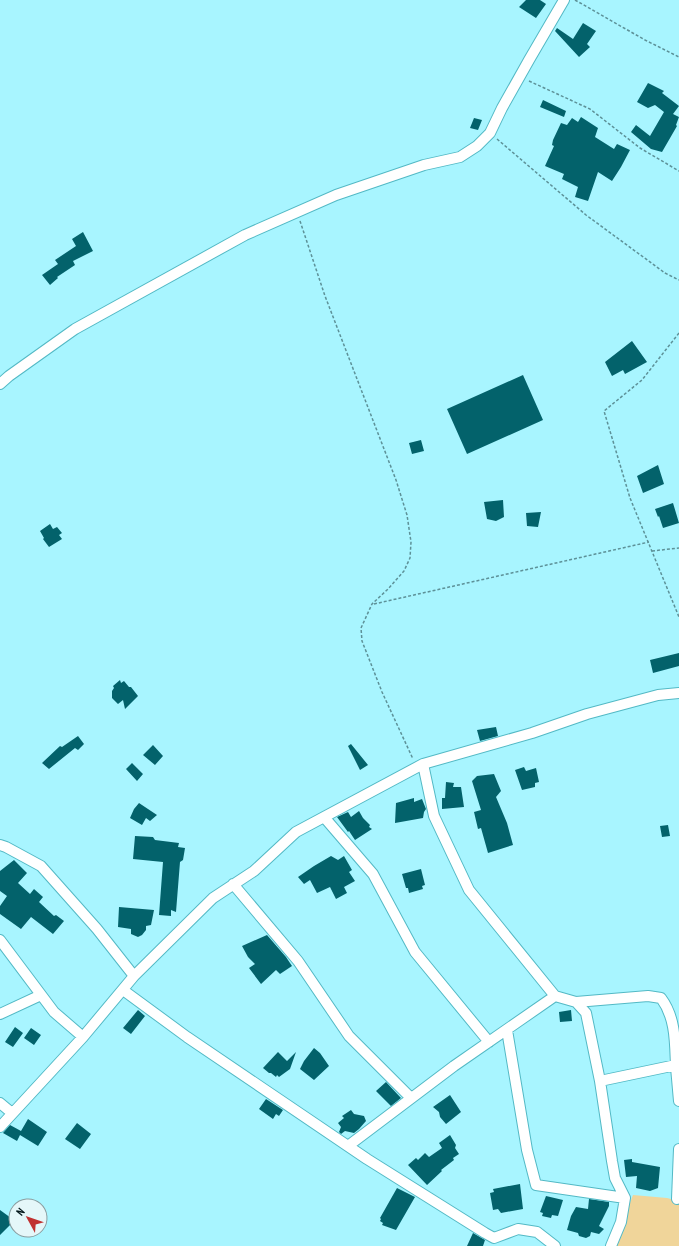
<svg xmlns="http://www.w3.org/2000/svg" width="679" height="1246" font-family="'PT Sans Narrow',sans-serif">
<rect width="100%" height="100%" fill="#a8f5ff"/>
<!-- green -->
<path fill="#f0d59a" d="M633,1195L667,1198L679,1201V1246H613Z"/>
<!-- building -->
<path fill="#03626b" d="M526,0H540L546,4L536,18L519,7Z
M583,23L596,31L587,44L590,47L579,57L555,31L557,28L573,39Z
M648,83L664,91L662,93L679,106L673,114L679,117L676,125L677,126L662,152L651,149L631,132L636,125L650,136L664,112L655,105L648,108L637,102Z
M543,100L566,111L564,117L540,107Z
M581,117L598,128L595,137L614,149L617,144L630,150L621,167L612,181L598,172L588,201L575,197L578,187L562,179L564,174L545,166L554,146L552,145L553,140L561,123L567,125L572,118L578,122Z
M474,118L482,120L478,130L470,128Z
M83,232L93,251L73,261L75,265L57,277L58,278L50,285L42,275L58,264L55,260L76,246L72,239Z
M632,341L647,362L625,374L623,370L612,376L605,362Z
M523,375L543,420L467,454L447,409Z
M421,440L424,451L412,454L409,443Z
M658,465L664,484L643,493L637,476Z
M503,500L504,517L496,521L487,519L484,502Z
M673,503L679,523L663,528L659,516L658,517L655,509Z
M541,512L538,527L527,526L526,513Z
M50,524L53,529L57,527L62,533L59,535L62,539L49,547L43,539L44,538L40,531Z
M679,653V666L653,673L650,660Z
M120,680L121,683L124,681L129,687H131L138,696L125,709L123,700L118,704L112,698V691L114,688L113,686Z
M496,727L498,736L480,741L477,730Z
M78,736L84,744L78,750L75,748L49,769L42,763L60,746L62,747Z
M351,744L368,765L360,770L348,746Z
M153,745L163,756L155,765L143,755Z
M132,763L143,774L137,781L126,769Z
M524,767L526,771L536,768L539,782L535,783V787L522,790L515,770Z
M494,774L501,791L496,797L507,823L513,845L488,853L481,828L478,829L474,812L481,810L472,781L477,776Z
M446,782L454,783L453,787H461L464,807L442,809V798H445Z
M414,798V802L422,799L426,809L424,812L423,818L395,823L396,803Z
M139,803L157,815L150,821L146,818L142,825L130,818L134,809Z
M359,811L363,818L370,825L369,827L372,829L355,840L349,831L348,832L337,817L348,812L351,817Z
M668,825L670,836L662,837L660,826Z
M135,836L153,837L155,840L179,843L178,847L185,848L183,860L180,862L176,912L171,910V916L159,915L163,862L133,859Z
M331,856L338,860L344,856L352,870L349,872L355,881L344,887L347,893L336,899L330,887L317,893L310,880L304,884L298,877L314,866Z
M14,860L27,873L18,883L30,894L34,889L43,897L39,902L54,916L56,915L64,921L53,934L31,917L21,929L0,914V906L7,896L0,891V871Z
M421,869L425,885L422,886L423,889L409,893L408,888H406L402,874Z
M119,907L154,910L151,925L146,926V930L142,935L138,937L131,934V929L118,927Z
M267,935L286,957L292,966L280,974L276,970L261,984L249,968L255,964L248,957L242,946Z
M138,1010L145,1016L131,1034L123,1028Z
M571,1010L572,1021L560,1022L559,1012Z
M15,1027L23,1033L13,1047L5,1042Z
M31,1028L41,1035L34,1045L24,1038Z
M314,1048L320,1053L329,1066L314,1080L300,1069L304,1061Z
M278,1052L287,1061L296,1052L290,1069L279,1077L277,1075L276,1077L271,1073H269L263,1068Z
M386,1082L401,1098L391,1106L376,1091Z
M450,1095L461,1112L446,1124L440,1117L439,1112L433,1107Z
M266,1099L283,1110L279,1116L276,1114L273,1119L259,1109Z
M351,1110L354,1114L364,1116L366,1121L359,1129L354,1133L345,1131L341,1134L339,1132L341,1127L338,1123L344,1118L342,1116Z
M28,1119L47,1132L38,1146L20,1135L17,1141L3,1133L10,1125L21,1131Z
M77,1123L91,1134L80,1149L65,1139Z
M450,1135L456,1145L455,1148L459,1154L453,1158L454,1160L441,1170L442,1171L427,1185L408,1165L416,1158L418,1160L425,1153L429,1157L442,1148L439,1143Z
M632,1159V1162L660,1167L658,1188L650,1191L636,1188L637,1176L626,1177L624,1160Z
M520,1184L523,1209L501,1213L498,1209L493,1210L490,1193L494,1192L493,1189Z
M397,1188L415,1197L396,1230L382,1225L383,1223L380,1221L381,1219L380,1218Z
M546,1196L563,1200L558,1216L552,1215L551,1218L542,1216L543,1213L540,1212Z
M589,1199L609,1202V1206L599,1226L604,1229L599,1234L591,1232L590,1236L586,1238L579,1236L578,1233L567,1230L571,1216L576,1207L588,1209Z
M0,1210L11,1218L9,1221L12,1223L0,1235Z
M473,1233L485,1240L483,1246H467Z"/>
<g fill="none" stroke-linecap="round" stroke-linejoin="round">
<defs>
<path id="street" d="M0,384L9,376L75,329L245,235L336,195L424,165L460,157L477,146L490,133L502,108L529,60L564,0
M423,764L434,816L469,890L555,996L576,1002L586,1013L600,1081L612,1161L615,1178L625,1198L621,1222L611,1246
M324,817L373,874L415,952L489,1042
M0,845L6,847L41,866L97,929L134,976
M233,884L298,961L349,1036L411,1098
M0,940L54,1012L83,1037
M123,990L187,1037L367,1159L485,1233L494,1238L518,1229L537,1232L555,1246
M576,1002L648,996L661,998C676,1018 675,1043 676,1067C677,1078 678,1089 679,1101
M0,1014L41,995
M507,1030L527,1150L536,1185L625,1198
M600,1081L676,1065
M0,1103L12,1113
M0,1127L83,1037L134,976L213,898L254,871L296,832L423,764L532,733L587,714L658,695L679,693
M348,1146L454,1066L555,996
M677,1199L679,1149"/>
</defs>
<!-- street casing -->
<use href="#street" stroke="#53b9c5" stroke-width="12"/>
<!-- path -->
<path stroke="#5d9198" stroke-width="1.5" stroke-dasharray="3 2" stroke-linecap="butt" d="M575,0L645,40L679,57
M529,81L590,109L640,148L679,171
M497,139L586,215L665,273L679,280
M300,221L325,296L396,480L407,515L411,542L410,558L404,571L388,589L372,604L361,628L362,641L382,692L413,759
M679,333L642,380L604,411L630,498L679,617
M652,551L679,548
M374,604L649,542"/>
<!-- street -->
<use href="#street" stroke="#fff" stroke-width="10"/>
</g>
<!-- north arrow -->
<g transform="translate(28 1218) rotate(310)"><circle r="19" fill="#e5f7f9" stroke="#8b9ea0"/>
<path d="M0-3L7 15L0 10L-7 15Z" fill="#c03130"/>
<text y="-6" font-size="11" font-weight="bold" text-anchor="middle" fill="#03181b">N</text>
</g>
</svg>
